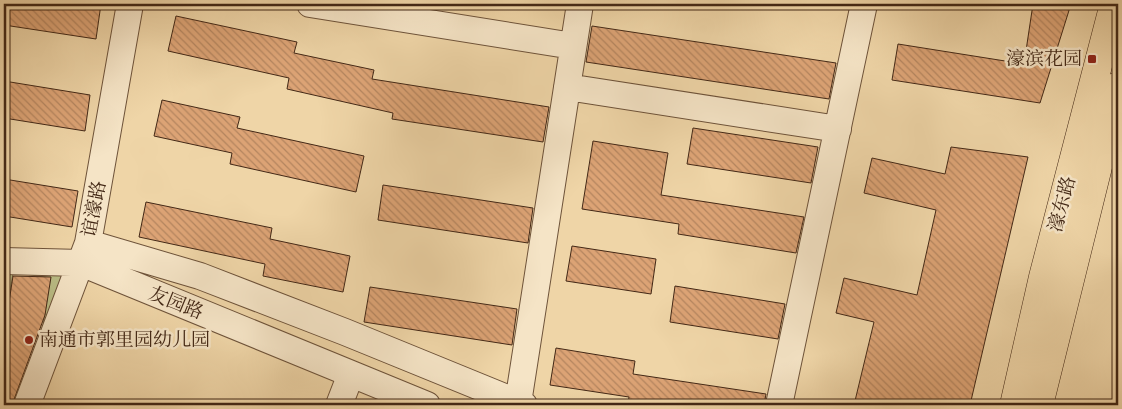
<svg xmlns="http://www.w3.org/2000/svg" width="1122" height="409" font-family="'IM FELL Double Pica','Noto Serif SC',serif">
<defs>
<pattern id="building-back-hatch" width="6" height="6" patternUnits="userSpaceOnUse" patternTransform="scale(1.25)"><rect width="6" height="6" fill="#dca375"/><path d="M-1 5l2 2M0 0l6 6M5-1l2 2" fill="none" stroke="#b4855f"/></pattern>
</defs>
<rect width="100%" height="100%" fill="#efd5a7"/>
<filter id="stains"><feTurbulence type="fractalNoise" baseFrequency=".004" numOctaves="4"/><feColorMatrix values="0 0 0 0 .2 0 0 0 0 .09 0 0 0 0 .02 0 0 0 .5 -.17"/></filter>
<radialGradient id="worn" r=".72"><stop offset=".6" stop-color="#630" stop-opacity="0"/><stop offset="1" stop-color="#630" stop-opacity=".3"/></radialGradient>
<!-- garden -->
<path fill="#babd86" stroke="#7e724e" d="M4,268L82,274L40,346L50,278L13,272L4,335Z"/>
<!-- building -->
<path fill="url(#building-back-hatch)" stroke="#432816" d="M4,4H101L96,39L4,25Z
M1033,4H1071L1040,103L892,80L898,44L1024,64Z
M176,16L297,42L294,53L374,70L372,79L549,107L543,142L392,119L393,113L287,89L289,78L168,51Z
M592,26L836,63L829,99L586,62Z
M4,81L90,95L85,131L4,118Z
M162,100L240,117L237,128L364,156L356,192L230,164L232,153L154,136Z
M693,128L818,147L811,183L687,164Z
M593,141L668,153L661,195L804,217L796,253L678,234L679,224L582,209Z
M951,147L1028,157L970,405H854L874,322L836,313L844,278L917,295L936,210L864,193L872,158L945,174Z
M4,179L78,191L72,227L4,216Z
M383,185L533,208L528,243L378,220Z
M146,202L272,228L270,239L350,256L343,292L263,276L265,264L139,237Z
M572,246L656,259L651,294L566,281Z
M13,276L51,277L45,315L12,405H4V380L10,341L4,340V335Z
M675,286L785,304L778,339L670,322Z
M370,287L517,309L512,345L364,322Z
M556,348L635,361L633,374L766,394L764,405H628L629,397L550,385Z"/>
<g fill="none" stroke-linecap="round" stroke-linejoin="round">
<defs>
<path id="minor" d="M310,4L573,46
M567,87L838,129
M88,243L200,276L345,332L524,405
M4,261L81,263L427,405
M518,403L580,4
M27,405L88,243L130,4
M339,405L351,374
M779,405L864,4"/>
<path id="major" d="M1014,405L1043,277L1114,4
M1039,405L1118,86"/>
</defs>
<!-- minor casing -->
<use href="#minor" stroke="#6e533a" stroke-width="28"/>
<!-- major casing -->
<use href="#major" stroke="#432816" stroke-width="29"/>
<!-- minor -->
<use href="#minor" stroke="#f5e4c6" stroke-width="26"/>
<!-- major -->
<use href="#major" stroke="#efd5a7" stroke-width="28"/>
</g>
<!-- markers -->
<g fill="#8f2418" stroke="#f5e4c6" stroke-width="2">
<rect x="1087" y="54" width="10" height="10" rx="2.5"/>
<circle cx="29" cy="340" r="5"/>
</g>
<g text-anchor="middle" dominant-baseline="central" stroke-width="5" stroke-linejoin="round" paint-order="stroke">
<!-- poi labels -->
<g font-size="19" fill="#432816" stroke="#f5e4c6" text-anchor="end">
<text x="1082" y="59">濠滨花园</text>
<text x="39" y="340" text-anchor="start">南通市郭里园幼儿园</text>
</g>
<!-- street labels -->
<g font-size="19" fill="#432816" stroke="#f5e4c6">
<text transform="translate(1062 204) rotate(-75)">濠东路</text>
<text transform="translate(94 209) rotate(-79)">谊濠路</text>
<text transform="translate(176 303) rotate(22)">友园路</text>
</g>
</g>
<!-- margin -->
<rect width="1122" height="409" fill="none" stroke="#efd5a7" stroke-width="20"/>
<rect x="5" y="5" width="1112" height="399" fill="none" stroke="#432816" stroke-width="2.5"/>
<rect x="10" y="10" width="1102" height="389" fill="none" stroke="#432816"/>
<rect width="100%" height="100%" filter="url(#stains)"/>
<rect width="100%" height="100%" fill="url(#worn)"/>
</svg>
